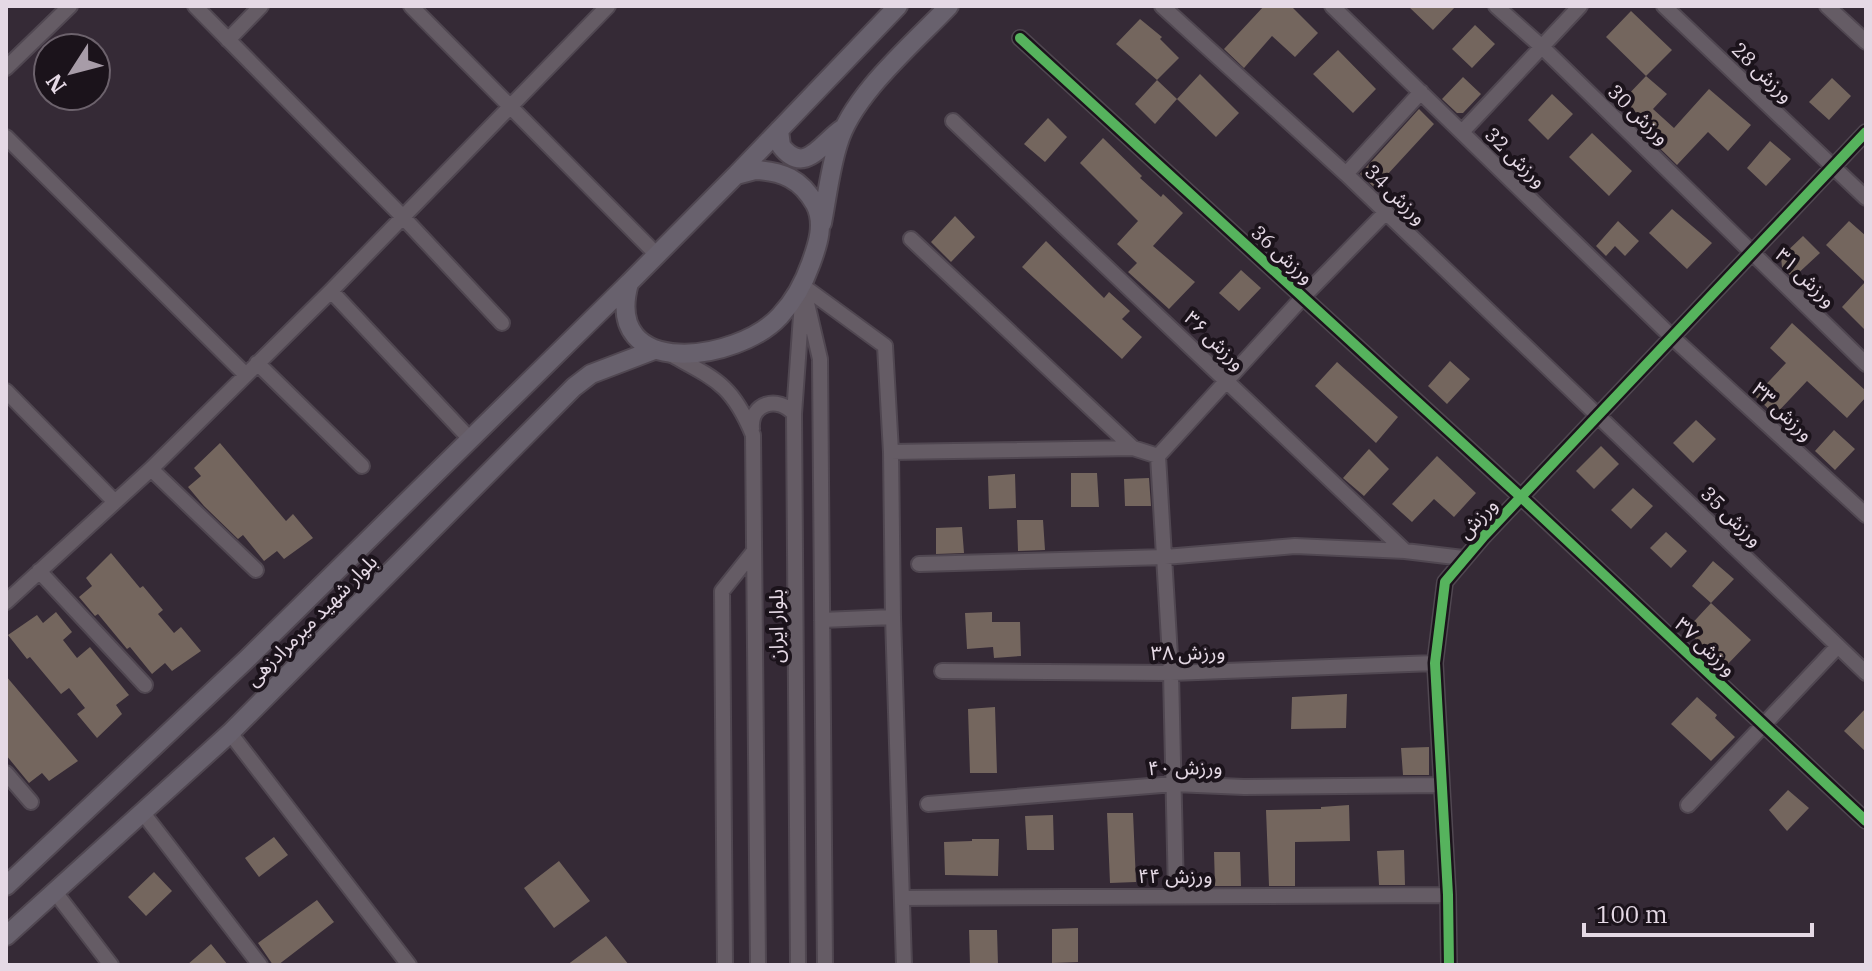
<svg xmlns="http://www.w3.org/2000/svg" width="1872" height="971" font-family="'IBM Plex Serif','Noto Sans Arabic',serif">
<rect width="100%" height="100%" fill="#352a36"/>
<!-- building -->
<path fill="#74665e" d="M1264,6H1291L1318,33L1295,57L1272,36L1244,68L1224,49Z
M1408,6H1456L1433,30Z
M1631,11L1672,50L1646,76L1606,37Z
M1140,19L1162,37L1160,39L1179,58L1157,80L1116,44Z
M1475,25L1495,44L1472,68L1452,49Z
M1338,50L1376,89L1353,113L1313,74Z
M1200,74L1239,113L1216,137L1177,99Z
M1646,76L1667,94L1653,109L1674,128L1709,89L1751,125L1728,151L1708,132L1677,165L1637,126L1643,119L1623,100Z
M1463,77L1481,94L1463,113H1457L1442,99Z
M1832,78L1851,96L1829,120L1809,102Z
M1157,80L1177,99L1155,124L1135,104Z
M1552,94L1573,114L1548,140L1528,120Z
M1419,109L1434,124L1375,188L1360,174Z
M1048,118L1067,137L1045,162L1024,144Z
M1592,133L1632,171L1609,196L1569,157Z
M1103,138L1142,176L1140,178L1161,197L1163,194L1183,213L1153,246L1195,282L1169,309L1128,272L1137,263L1117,244L1138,221L1080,163Z
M1770,141L1791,159L1766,186L1747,168Z
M1672,209L1712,243L1687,269L1649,233Z
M955,216L975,237L951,262L931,242Z
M1618,221L1639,241L1625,256L1615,246L1606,256L1596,246Z
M1849,221L1866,236V331L1842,307L1865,282L1826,245Z
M1803,236L1820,253L1793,278L1782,267L1781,257Z
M1046,241L1104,298L1109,292L1130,311L1122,319L1142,337L1122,359L1022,267Z
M1241,270L1261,288L1239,311L1219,293Z
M1792,323L1866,391V397L1847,418L1807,381L1775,415L1755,396L1786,363L1770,348Z
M1450,361L1470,379L1447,404L1428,386Z
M1337,362L1398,417L1376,443L1315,386Z
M1696,420L1716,439L1693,463L1673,443Z
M1834,430L1855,449L1835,470L1815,451Z
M220,443L286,521L293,514L313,538L284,559L277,551L264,561L243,535L238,539L204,506L188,487L201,476L194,468Z
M1601,446L1619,464L1594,489L1576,471Z
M1369,449L1389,469L1364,496L1343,478Z
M1437,456L1476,493L1454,517L1434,499L1412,522L1392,504Z
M1071,473H1097L1099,507H1071Z
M1015,474L1016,508L989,509L988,476Z
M1149,478L1151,506H1125L1124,479Z
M1633,488L1653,506L1631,529L1611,510Z
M1017,520H1043L1045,550L1018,551Z
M962,527L964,553L936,554V528Z
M1666,532L1687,551L1671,568L1650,548Z
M111,553L140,588L143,586L163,610L158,614L174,633L181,627L201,651L172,671L165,663L152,674L130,647L127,649L98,614L95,616L79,597L92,586L86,578Z
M1713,561L1734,579L1711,603L1692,586Z
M1711,603L1751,640L1725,667L1686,630Z
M56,612L72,632L63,640L77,658L90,647L129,695L116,705L122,714L97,738L77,714L85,708L69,688L61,694L30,657L27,659L8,635L37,615L43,623Z
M992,612V622H1020L1021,656L994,658L993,647L967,649L965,613Z
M6,676L78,761L49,781L42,773L29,783L6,755Z
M1347,694L1346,728L1291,729L1292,697Z
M1697,697L1717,715L1715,718L1735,737L1711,761L1671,724Z
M995,707L997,773H970L968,709Z
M1866,708V752L1844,731Z
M1429,747V775H1403L1401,748Z
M1788,790L1809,808L1787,831L1769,810Z
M1349,805L1350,841L1295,842V886H1269L1266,810L1321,809V807Z
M1107,813H1133L1136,882L1110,883Z
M1053,815L1054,850H1027L1025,816Z
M274,837L288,855L259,877L245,858Z
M972,839H999L998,876L945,875L944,842L972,841Z
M1404,850L1405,885H1379L1377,851Z
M1214,852H1240L1241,886H1215Z
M559,861L590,901L554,928L524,888Z
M154,872L172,891L146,916L128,897Z
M317,900L334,922L278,965H273L258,943Z
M1078,928V962L1052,963V929Z
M969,930H997L998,965H970Z
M606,936L629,965H567Z
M211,944L228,965H187Z"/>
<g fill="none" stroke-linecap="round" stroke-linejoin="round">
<defs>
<path id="minor" d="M195,6L401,215L502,323
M411,6L657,255
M1162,6L1346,174L1866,673
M1332,6L1672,337L1866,515
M1496,6L1542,47L1866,364
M1664,6L1866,198
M1827,6L1866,42
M1020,38L1521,497L1866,821
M228,40L261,6
M6,68L70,6
M953,121L1405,551L1463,558
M1462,132L1580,6
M6,137L246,375
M1346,174L1421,92
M911,239L1133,448
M803,286L885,346L891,452L893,617L904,965
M803,286L820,359L825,965
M331,291L470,439
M670,354C715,379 732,384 753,435L758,965
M257,363L362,466
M6,391L115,502
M752,429C750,403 778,395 794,414
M891,452L1133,448L1158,456
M151,469L256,570
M919,564L1165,557L1295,546L1405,551
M39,571L145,685
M6,602L151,469L331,291L608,6
M822,620L893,617
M942,671L1171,673L1435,663
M230,733L409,965
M6,773L31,802
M928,804L1174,784L1244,787L1442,785
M1688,805L1838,646
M143,813L260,965
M55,892L111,965
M1176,894L1171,673L1158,456L1303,297L1386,212
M902,898L1448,895
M725,965L722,591L754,551
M798,965L794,414L802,302
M1449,965L1448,895L1435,663L1445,582L1484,536L1866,132"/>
<path id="major" d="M779,130L781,146C805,177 822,142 842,129
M755,170C782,171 801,179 815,204C825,223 818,244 811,263C804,283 795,300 780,316C738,362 602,381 629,283L736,175Z
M737,174L898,6
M822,223C827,197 830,169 838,144C852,95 914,43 949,6
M6,886L247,659L629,283
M6,936L230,733L574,387L591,374L654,350"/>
</defs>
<!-- minor casing -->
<use href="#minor" stroke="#504751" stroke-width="18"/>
<!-- major casing -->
<use href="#major" stroke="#504751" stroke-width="22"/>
<!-- minor -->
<use href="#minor" stroke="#655c65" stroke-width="14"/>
<!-- major -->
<use href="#major" stroke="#68616d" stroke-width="18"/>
<defs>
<path id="cycleway" d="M1020,38L1521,497L1866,821
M1449,965L1448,895L1435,663L1445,582L1484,536L1866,132"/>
</defs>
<!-- cycleway casing -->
<use href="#cycleway" stroke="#1b131b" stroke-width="15"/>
<!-- cycleway -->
<use href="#cycleway" stroke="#56b35d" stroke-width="10"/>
</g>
<g text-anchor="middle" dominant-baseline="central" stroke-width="8" stroke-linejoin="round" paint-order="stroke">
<!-- street labels -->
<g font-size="20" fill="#e5d9e5" stroke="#1b131b">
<text transform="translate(1763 72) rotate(44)">ورزش 28</text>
<text transform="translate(1639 114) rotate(44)">ورزش 30</text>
<text transform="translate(1516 157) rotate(44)">ورزش 32</text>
<text transform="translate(1396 194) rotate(44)">ورزش 34</text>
<text transform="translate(1283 254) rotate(42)">ورزش 36</text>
<text transform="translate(1806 277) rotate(44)">ورزش ۳۱</text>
<text transform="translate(1215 340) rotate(44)">ورزش ۳۶</text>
<text transform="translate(1783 411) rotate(43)">ورزش ۳۳</text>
<text transform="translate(1732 516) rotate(44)">ورزش 35</text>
<text transform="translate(1477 518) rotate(-47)">ورزش</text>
<text transform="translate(311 620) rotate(-45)">بلوار شهید میرمرادزهی</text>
<text transform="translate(775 626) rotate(-90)">بلوار ایران</text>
<text transform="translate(1706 646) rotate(43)">ورزش ۳۷</text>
<text transform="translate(1188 652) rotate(-1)">ورزش ۳۸</text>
<text transform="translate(1185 767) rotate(-1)">ورزش ۴۰</text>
<text x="1175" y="875">ورزش ۴۴</text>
</g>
</g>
<!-- border -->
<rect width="1872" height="971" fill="none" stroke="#e5d9e5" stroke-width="16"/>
<!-- north arrow -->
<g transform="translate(72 72) rotate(234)"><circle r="38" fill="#1b131b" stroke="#6c626c" stroke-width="2"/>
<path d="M0-6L14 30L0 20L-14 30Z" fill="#a79ca8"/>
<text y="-12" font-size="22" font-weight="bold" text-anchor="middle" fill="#e5d9e5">N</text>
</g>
<!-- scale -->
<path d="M1584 923v12h228v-12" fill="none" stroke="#e5d9e5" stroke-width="4"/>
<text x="1596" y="923" font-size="24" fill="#e5d9e5" stroke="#1b131b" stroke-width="6" paint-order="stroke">100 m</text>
</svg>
